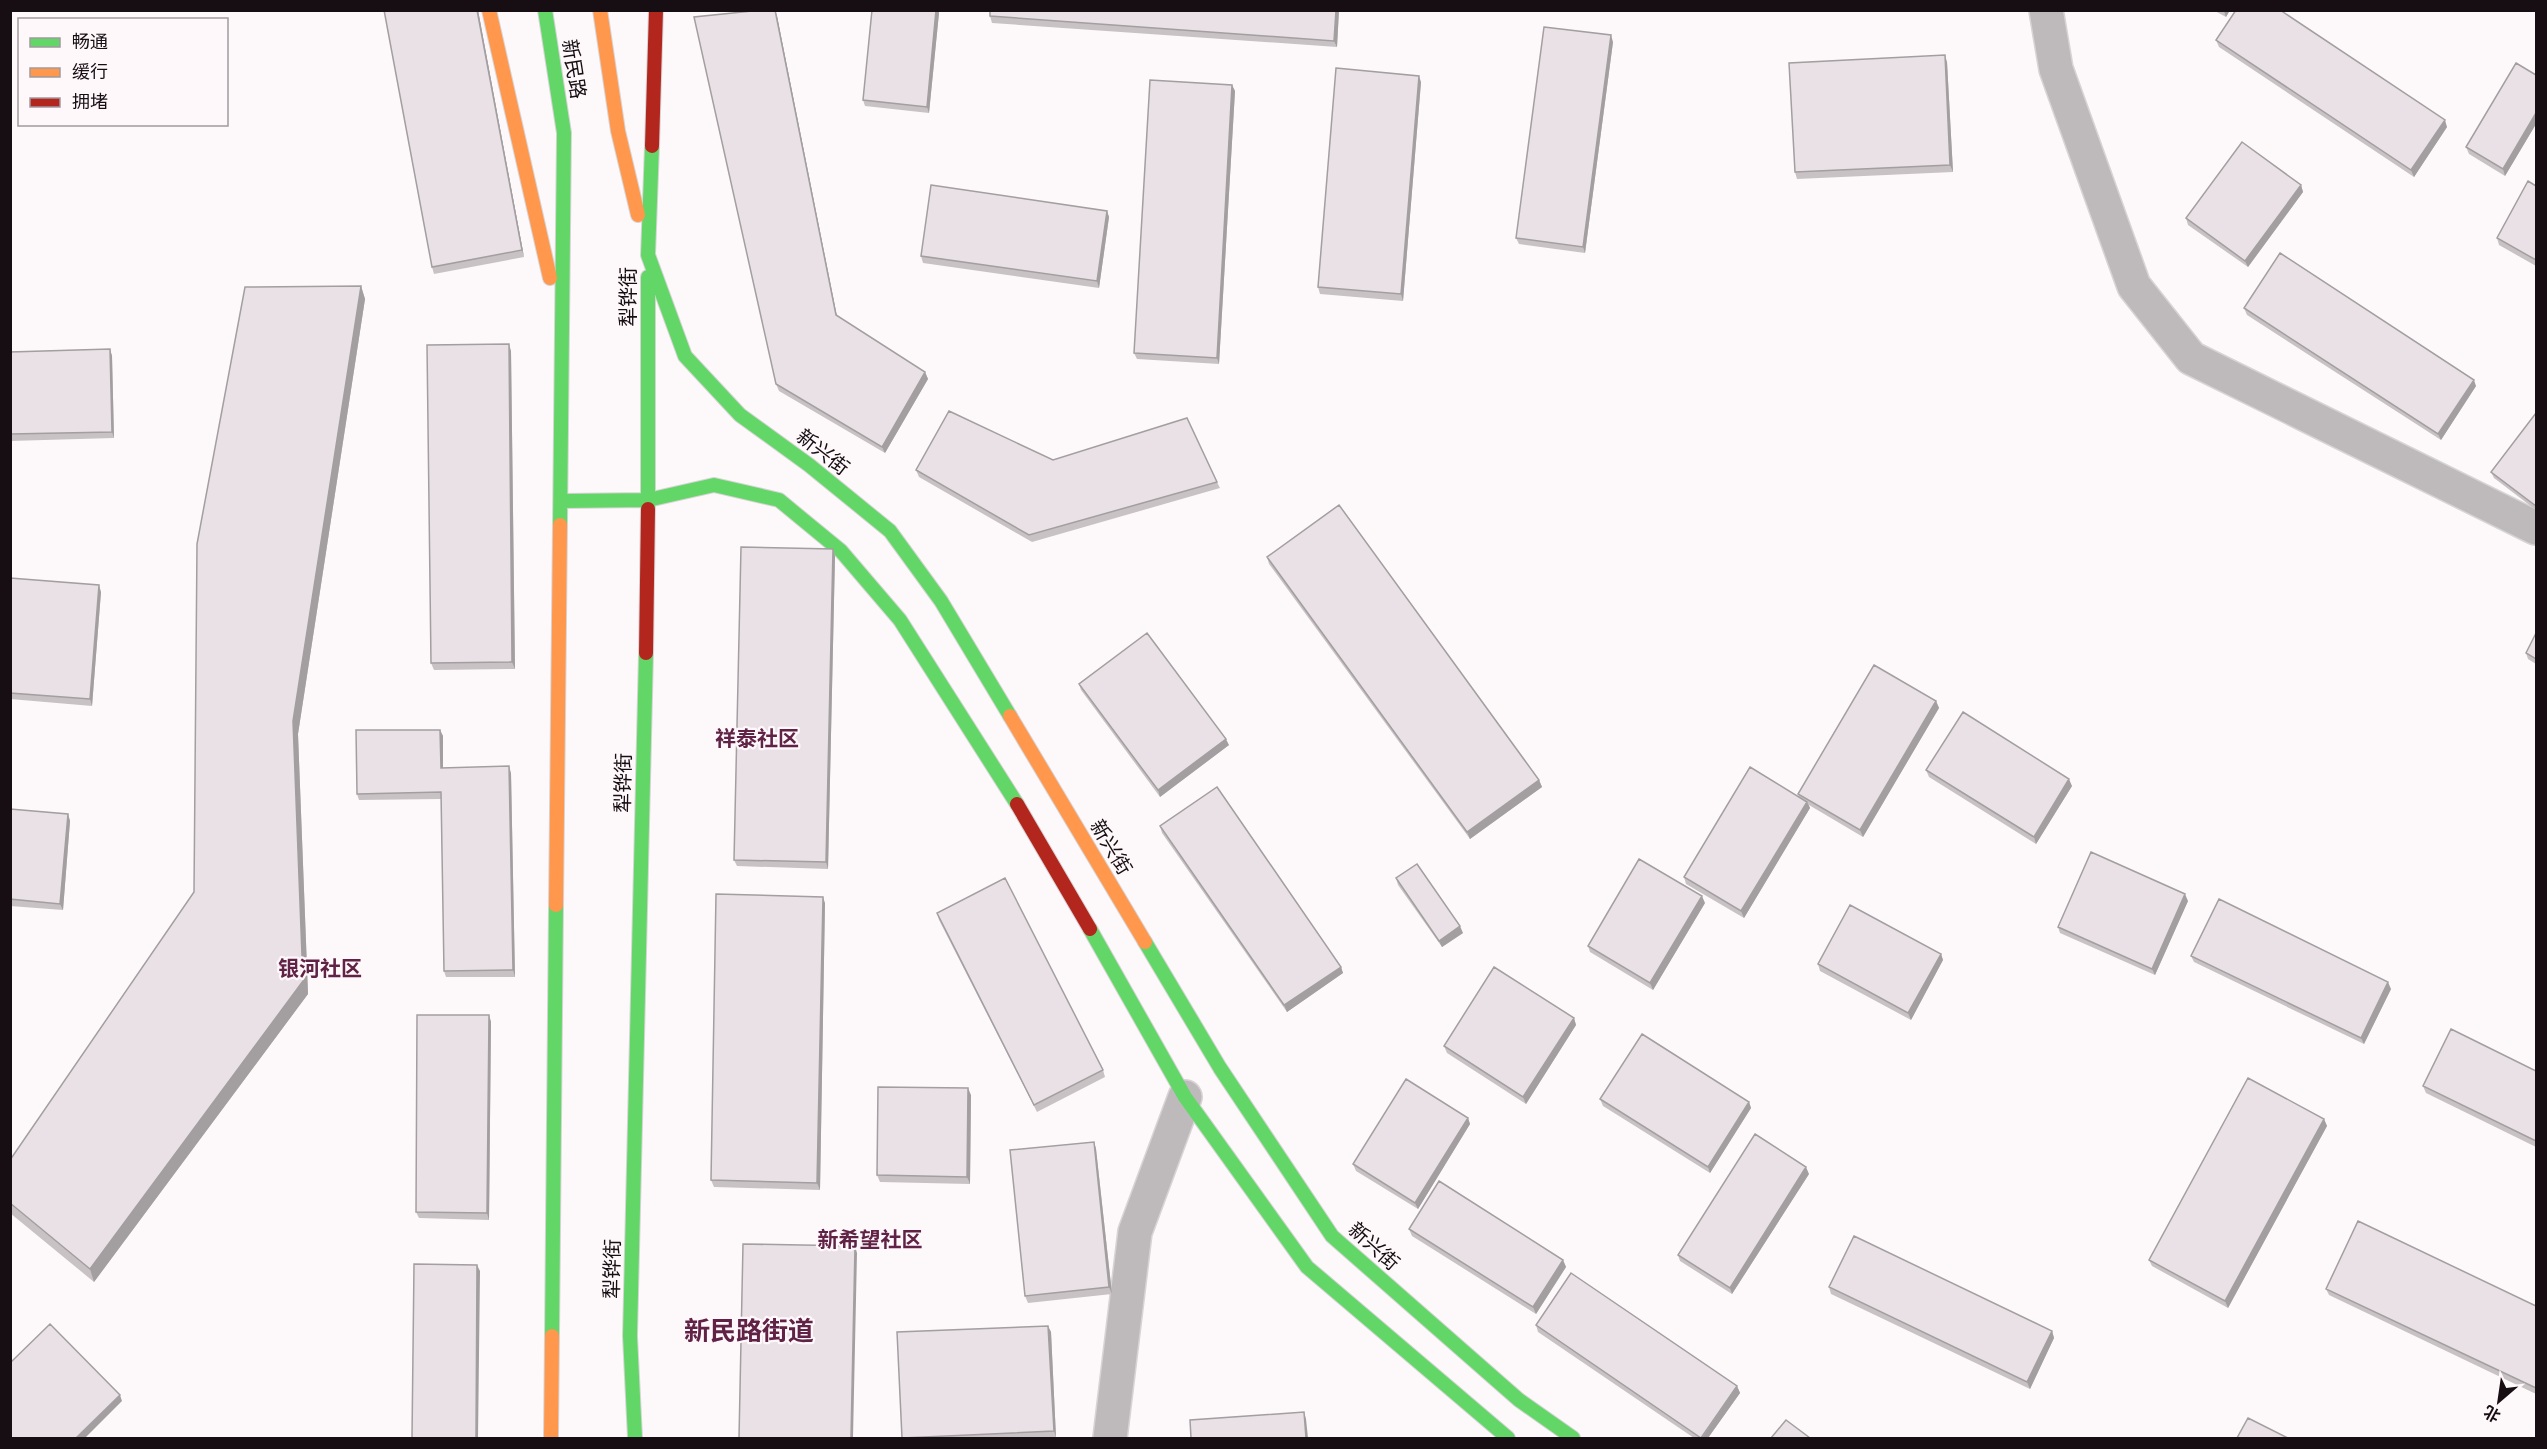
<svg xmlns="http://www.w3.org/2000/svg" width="2547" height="1449" font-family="Arial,'Noto Sans SC',sans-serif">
<rect width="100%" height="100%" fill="#fdf9fb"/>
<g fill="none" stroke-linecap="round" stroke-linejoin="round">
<defs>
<path id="street" d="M2046,10L2056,69L2134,286L2191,358L2536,528
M1110,1438L1135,1232L1185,1097"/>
<path id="fast" d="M545,10L564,133L560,525
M652,146L648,255L685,356L740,415L809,465L890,531L941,601L1010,716
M648,277V509
M561,501L648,500L714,485L779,500L841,551L900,620L1017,804
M1090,929L1185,1097L1307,1267L1508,1438
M1145,942L1220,1068L1332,1236L1519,1400L1573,1438
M552,1336L556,905
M635,1438L630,1336L646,653"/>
<path id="slow" d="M489,10L550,278
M600,10L618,131L638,215
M1010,716L1145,942
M556,905L560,525
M551,1438L552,1336"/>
<path id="jam" d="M652,146L656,10
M646,653L648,509
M1017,804L1090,929"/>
</defs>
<!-- street casing -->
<use href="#street" stroke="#d7d4d6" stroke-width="36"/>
<!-- fast casing -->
<use href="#fast" stroke="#d7d4d6" stroke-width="16"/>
<!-- slow casing -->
<use href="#slow" stroke="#d7d4d6" stroke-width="16"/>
<!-- jam casing -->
<use href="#jam" stroke="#d7d4d6" stroke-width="16"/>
<!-- street -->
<use href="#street" stroke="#bebabc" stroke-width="33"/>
<!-- fast -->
<use href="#fast" stroke="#63d668" stroke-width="14"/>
<!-- slow -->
<use href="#slow" stroke="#ff974d" stroke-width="14"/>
<!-- jam -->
<use href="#jam" stroke="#b3261e" stroke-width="14"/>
</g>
<!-- wall -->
<path fill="#c8c2c5" d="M478,10L524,257L434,274L432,267Z
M775,10L777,16L837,316L925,372L928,379L885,453L779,391L776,384Z
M872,10H938L939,13L929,113L865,106L863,100Z
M990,10H1339L1337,47L992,23L990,16Z
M2213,10H2230L2226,17Z
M2216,40L2447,127L2414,177L2219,47Z
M1613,42L1585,253L1519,244L1516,238Z
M1947,62L1953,172L1797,179L1795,172Z
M2536,75V124L2505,176L2469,154L2466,147Z
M1421,82L1403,301L1320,294L1318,287Z
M1232,85L1235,91L1219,364L1137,359L1134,353Z
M2301,185L2303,192L2248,267L2188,225L2186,218Z
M2536,186V266L2499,245L2497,238Z
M1107,211L1109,217L1099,288L923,263L921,256Z
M361,286L365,299L298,734L308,994L94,1282L10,1213V1160L194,892Z
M2244,308L2476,386L2441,440L2247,315Z
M110,349L112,356L114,438L10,441V352Z
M511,351L515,669L434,670L431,663Z
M2536,413V510L2494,478L2491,472Z
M1053,460L1217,482L1220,488L1032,542L919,477L916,470Z
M833,549L835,556L828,869L737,866L734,860Z
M1267,557L1539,780L1542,787L1470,839L1269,564Z
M10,578L101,592L92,706L10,699Z
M2536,633V664L2528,659L2526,653Z
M1079,684L1229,745L1160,797L1081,690Z
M1936,701L1939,708L1863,837L1809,805L1810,808L1744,918L1686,884L1684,877L1799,797L1798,794Z
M440,730L443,736V768L511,773L515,977H446L444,971L441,799L359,800L357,794Z
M1926,770L2072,786L2036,844L1929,777Z
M10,809L68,814L70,821L63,910L10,906Z
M1160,826L1341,967L1343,973L1287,1012L1162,833Z
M1396,878L1463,933L1442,947L1398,885Z
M2188,901L2155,975L2060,933L2058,927Z
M825,903L820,1190L714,1187L711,1180Z
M1705,903L1653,990L1590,952L1588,946Z
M937,913L1103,1070L1105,1077L1037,1112L939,920Z
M1941,954L1943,960L1911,1020L1820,971L1818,964Z
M2191,956L2391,989L2364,1044L2194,962Z
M489,1015L491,1022L489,1220L419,1218L416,1212Z
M1574,1018L1576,1025L1526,1104L1447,1053L1444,1046Z
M2536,1071V1147L2426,1093L2423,1086Z
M971,1095L970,1184L880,1182L877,1175Z
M1600,1099L1749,1102L1751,1108L1710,1173L1603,1106Z
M1468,1118L1470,1124L1418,1209L1356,1171L1353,1164Z
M2324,1119L2327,1126L2228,1308L2152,1266L2149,1260Z
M1094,1142L1096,1149L1112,1294L1028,1303L1025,1296Z
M1809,1174L1732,1294L1680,1261L1678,1255Z
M1409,1229L1563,1260L1566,1267L1536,1314L1412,1236Z
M1829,1287L2052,1331L2054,1338L2030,1389L1831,1294Z
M2326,1289L2536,1306V1394L2329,1295Z
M1536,1325L1737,1386L1740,1393L1708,1438H1694L1538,1332Z
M1048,1326L1051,1332L1056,1437L1033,1438H902Z"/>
<!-- shaded-wall -->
<path fill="#a39ea0" d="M477,10H478L524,257L522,250Z
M775,10L777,16L838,322L836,315Z
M936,10H938L939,13L929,113L927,107Z
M1336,10H1339L1337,47L1334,41Z
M2230,10L2226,17L2224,11Z
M1611,35L1613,42L1585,253L1583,247Z
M1945,55L1947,62L1953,172L1950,165Z
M1419,76L1421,82L1403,301L1401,294Z
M1232,85L1235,91L1219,364L1217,358Z
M2536,113V124L2505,176L2503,169Z
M2445,120L2447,127L2414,177L2411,170Z
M2301,185L2303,192L2248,267L2245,261Z
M1107,211L1109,217L1099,288L1097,281Z
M361,286L365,299L298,734L308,994L94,1282L90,1269L293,721Z
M509,344L511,351L515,669L512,662Z
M110,349L112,356L114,438L112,432Z
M925,372L928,379L885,453L882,447Z
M2474,380L2476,386L2441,440L2438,434Z
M833,549L835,556L828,869L826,862Z
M99,585L101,592L92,706L90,699Z
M1936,701L1939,708L1863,837L1860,830Z
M440,730L443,736V775L441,768Z
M1226,739L1229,745L1160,797L1158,790Z
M509,766L511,773L515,977L513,970Z
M2069,779L2072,786L2036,844L2034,837Z
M1539,780L1542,787L1470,839L1467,832Z
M1807,802L1810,808L1744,918L1741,911Z
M68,814L70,821L63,910L60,904Z
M2185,894L2188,901L2155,975L2152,969Z
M1702,896L1705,903L1653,990L1650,983Z
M823,897L825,903L820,1190L817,1183Z
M1460,926L1463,933L1442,947L1439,941Z
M1941,954L1943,960L1911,1020L1908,1013Z
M1341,967L1343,973L1287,1012L1284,1005Z
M2388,982L2391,989L2364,1044L2361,1038Z
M489,1015L491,1022L489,1220L487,1213Z
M1574,1018L1576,1025L1526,1104L1523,1097Z
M968,1088L971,1095L970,1184L967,1177Z
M1749,1102L1751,1108L1710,1173L1708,1167Z
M1468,1118L1470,1124L1418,1209L1415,1203Z
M2324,1119L2327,1126L2228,1308L2225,1301Z
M1094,1142L1096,1149L1112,1294L1109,1287Z
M1806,1167L1809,1174L1732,1294L1730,1288Z
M855,1246L857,1253L853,1438H851Z
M1563,1260L1566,1267L1536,1314L1533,1307Z
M477,1265L480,1271L478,1438H476Z
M1048,1326L1051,1332L1056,1437L1054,1431Z
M2052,1331L2054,1338L2030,1389L2027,1382Z
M1737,1386L1740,1393L1708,1438H1702Z
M120,1395L122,1401L85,1438H76Z
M1304,1412L1306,1419L1308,1438H1306Z"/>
<!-- building -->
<path fill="#e9e1e5" stroke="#a39ea0" stroke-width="1.5" d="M384,10H477L522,250L432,267Z
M762,10H775L836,315L925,372L882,447L776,384L694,17Z
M872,10H936L927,107L863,100Z
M990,10H1336L1334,41L990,16Z
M2236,10H2280L2445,120L2411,170L2216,40Z
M1544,27L1611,35L1583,247L1516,238Z
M1945,55L1950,165L1795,172L1789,63Z
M2516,63L2536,75V113L2503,169L2466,147Z
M1336,68L1419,76L1401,294L1318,287Z
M1150,80L1232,85L1217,358L1134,353Z
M2242,142L2301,185L2245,261L2186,218Z
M2528,181L2536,186V260L2497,238Z
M931,185L1107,211L1097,281L921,256Z
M2280,253L2474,380L2438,434L2244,308Z
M361,286L293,721L303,981L90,1269L10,1203V1160L194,892L197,544L245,287Z
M509,344L512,662L431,663L427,345Z
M110,349L112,432L10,434V352Z
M949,411L1053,460L1187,418L1217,482L1029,535L916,470Z
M2536,413V506L2491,472Z
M1339,505L1539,780L1467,832L1267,557Z
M741,547L833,549L826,862L734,860Z
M10,578L99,585L90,699L10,693Z
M1147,633L1226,739L1158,790L1079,684Z
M2536,633V659L2526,653Z
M1874,665L1936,701L1860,830L1798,794Z
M1963,712L2069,779L2034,837L1926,770Z
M356,730H440L441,768L509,766L513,970L444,971L441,792L357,794Z
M1750,767L1807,802L1741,911L1684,877Z
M1217,787L1341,967L1284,1005L1160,826Z
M10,809L68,814L60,904L10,899Z
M2091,852L2185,894L2152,969L2058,927Z
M1639,859L1702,896L1650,983L1588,946Z
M1417,864L1460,926L1439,941L1396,878Z
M1005,878L1103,1070L1034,1105L937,913Z
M716,894L823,897L817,1183L711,1180Z
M2219,899L2388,982L2361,1038L2191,956Z
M1850,905L1941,954L1908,1013L1818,964Z
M1494,967L1574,1018L1523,1097L1444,1046Z
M417,1015H489L487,1213L416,1212Z
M2451,1029L2536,1071V1141L2423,1086Z
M1642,1034L1749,1102L1708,1167L1600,1099Z
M2248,1078L2324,1119L2225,1301L2149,1260Z
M1406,1079L1468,1118L1415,1203L1353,1164Z
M878,1087L968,1088L967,1177L877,1175Z
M1755,1134L1806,1167L1730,1288L1678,1255Z
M1094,1142L1109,1287L1025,1296L1010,1150Z
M1439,1181L1563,1260L1533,1307L1409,1229Z
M2358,1221L2536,1306V1388L2326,1289Z
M1854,1236L2052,1331L2027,1382L1829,1287Z
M743,1244L855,1246L851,1438H739Z
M414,1264L477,1265L476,1438H412Z
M1571,1273L1737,1386L1701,1438L1536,1325Z
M50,1324L120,1395L76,1438H10V1363Z
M1048,1326L1054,1431L902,1438L897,1332Z
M1304,1412L1306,1438H1191L1190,1420Z
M2248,1418L2288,1438H2237Z
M1786,1420L1810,1438H1771Z"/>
<g text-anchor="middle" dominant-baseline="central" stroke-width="4.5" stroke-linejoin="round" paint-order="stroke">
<!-- street labels -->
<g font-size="20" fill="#160e12" stroke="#fef8fb">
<text transform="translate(574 69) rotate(81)">新民路</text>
<text transform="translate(628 297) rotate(-90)">犁铧街</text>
<text transform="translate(823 452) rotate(38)">新兴街</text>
<text transform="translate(623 783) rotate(-89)">犁铧街</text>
<text transform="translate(1111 847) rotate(59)">新兴街</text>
<text transform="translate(1374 1246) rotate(42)">新兴街</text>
<text transform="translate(612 1269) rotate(-89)">犁铧街</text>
</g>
<!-- neighbourhood labels -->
<g font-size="21" font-weight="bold" fill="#602245" stroke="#fef8fb">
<text x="757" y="738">祥泰社区</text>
<text x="320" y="968">银河社区</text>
<text x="870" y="1239">新希望社区</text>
</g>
<!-- district labels -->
<g font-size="26" font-weight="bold" fill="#602245" stroke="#fef8fb">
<text x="749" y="1331">新民路街道</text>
</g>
</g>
<!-- border -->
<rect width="2547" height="1449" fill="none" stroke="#160e12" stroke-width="24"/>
<!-- legend -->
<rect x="18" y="18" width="210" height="108" fill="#fef8fb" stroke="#a19a9e" stroke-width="1.5"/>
<rect x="30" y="38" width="30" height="9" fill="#63d668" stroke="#a19a9e" stroke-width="1.5"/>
<text x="72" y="48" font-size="18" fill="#160e12">畅通</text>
<rect x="30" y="68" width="30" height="9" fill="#ff974d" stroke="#a19a9e" stroke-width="1.5"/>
<text x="72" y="78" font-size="18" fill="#160e12">缓行</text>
<rect x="30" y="98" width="30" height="9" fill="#b3261e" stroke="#a19a9e" stroke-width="1.5"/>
<text x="72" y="108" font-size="18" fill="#160e12">拥堵</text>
<!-- north arrow -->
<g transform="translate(2499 1401) rotate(209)" stroke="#fef8fb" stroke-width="4.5" paint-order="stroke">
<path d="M0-4.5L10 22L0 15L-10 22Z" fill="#160e12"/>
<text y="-9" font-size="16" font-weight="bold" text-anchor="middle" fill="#160e12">北</text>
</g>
</svg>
